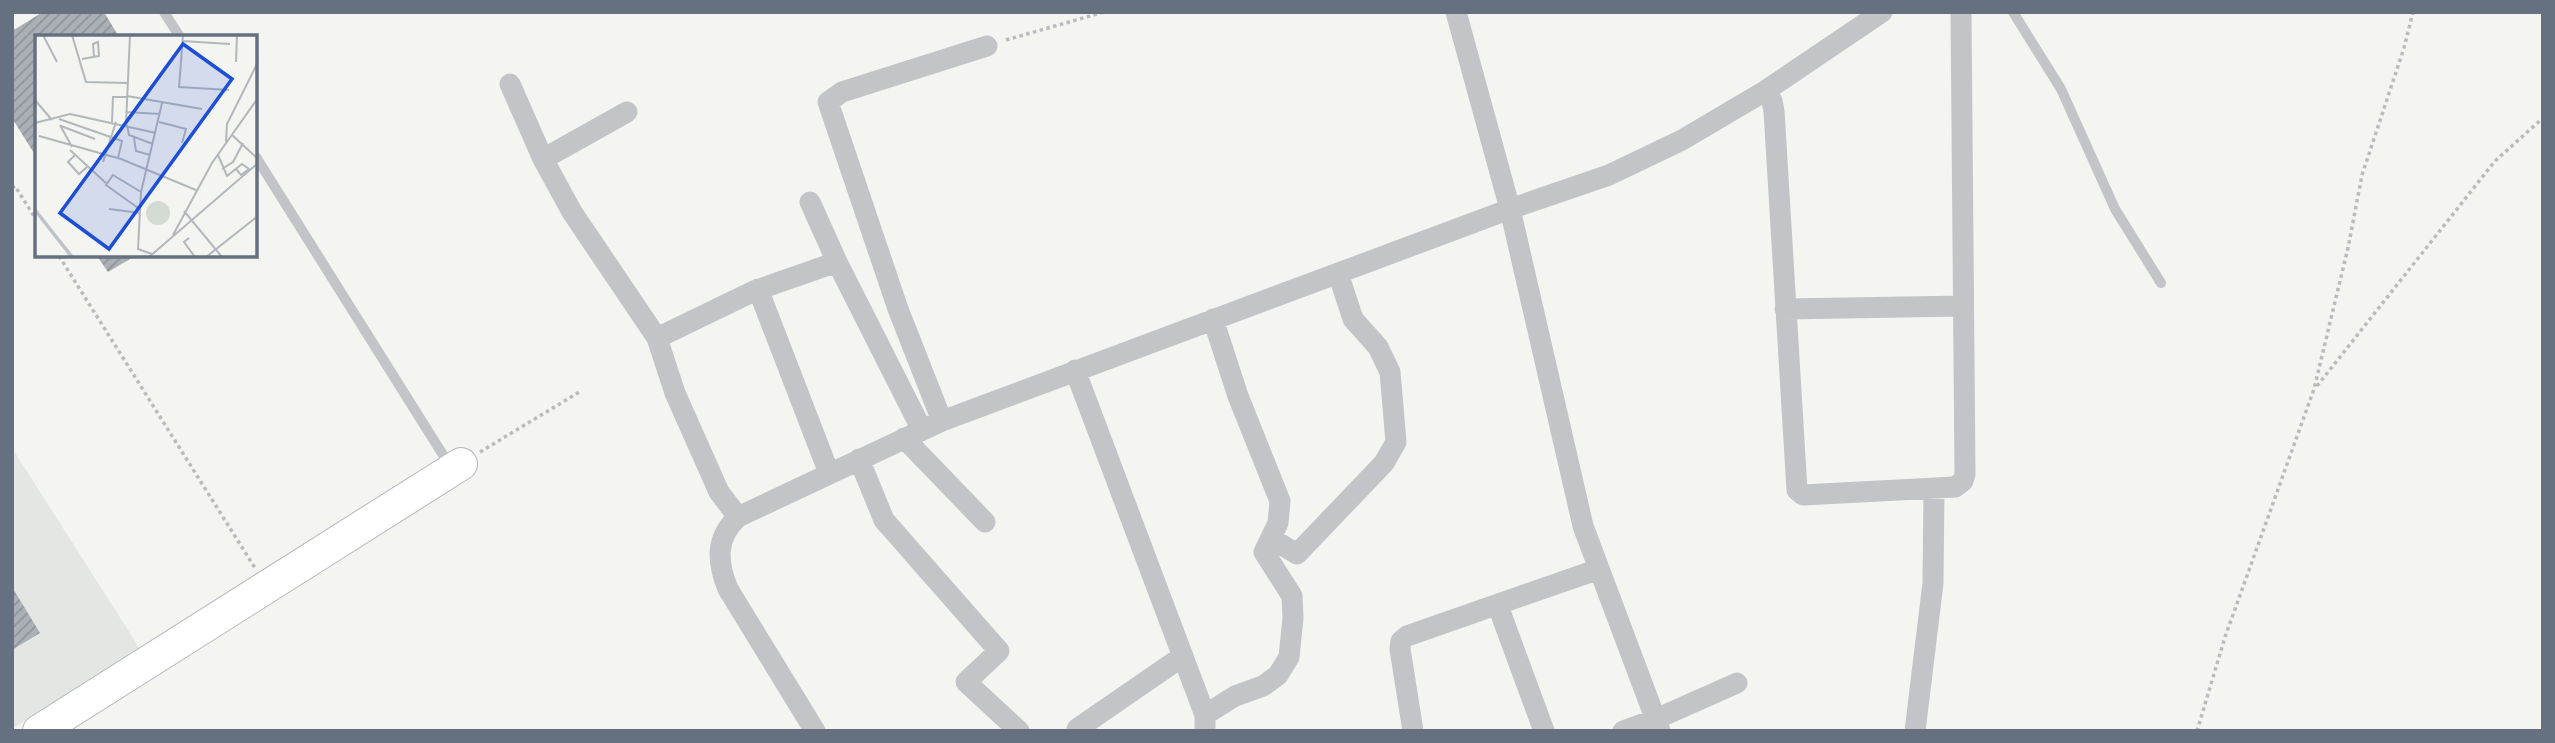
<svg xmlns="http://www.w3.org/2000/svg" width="2555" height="743" font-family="'Sofia Sans Condensed',sans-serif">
<defs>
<pattern id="building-hatch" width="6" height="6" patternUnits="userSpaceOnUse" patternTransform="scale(1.75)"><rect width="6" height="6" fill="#abb0b6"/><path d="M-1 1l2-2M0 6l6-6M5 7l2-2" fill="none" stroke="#8f9499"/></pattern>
</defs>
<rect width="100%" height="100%" fill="#f4f4f0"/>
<!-- built -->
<path fill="#e4e6e4" d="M12,448L140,649L12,729Z"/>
<!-- building -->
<path fill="url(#building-hatch)" d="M43,12H104L119,37H37V158L12,118V31Z
M97,256H135L108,272Z
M12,587L40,633L12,650Z"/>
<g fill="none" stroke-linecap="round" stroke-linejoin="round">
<defs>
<path id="secondary" d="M39,731L461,464"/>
</defs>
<!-- secondary casing -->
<use href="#secondary" stroke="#b4b7bc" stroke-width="34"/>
<!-- path -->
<path stroke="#b9bbbd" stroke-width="3.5" stroke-dasharray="3.5 3.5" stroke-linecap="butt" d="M1006,40L1104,12
M12,188L15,186L37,221
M59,256L255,568
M2317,386L2495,161L2543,118
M480,452L581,391
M2197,731L2225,637L2314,389L2348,248L2362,175L2404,48L2413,12"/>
<!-- lane -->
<path stroke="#c2c4c8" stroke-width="10" d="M164,12L180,37
M2013,12L2061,89L2115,209L2161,283
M256,157L450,466"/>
<!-- street -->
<path stroke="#c2c4c8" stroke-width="21" d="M1456,12L1510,209L1583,526L1660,731
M510,84L543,159L572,212L657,338L675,393L719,492L738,517
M1765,91L1772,101L1774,111L1797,490L1803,495L1955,487L1963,481L1965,474L1961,12
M543,159L627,112
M810,202L837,262L922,430
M758,289L829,473
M1785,309L1963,306
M657,338L754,291L837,262
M1075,370L1205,715V731
M942,421L898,309L828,102L842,92L987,46
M904,438L985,522
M859,459L884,520L999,651L966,682L1019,731
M1272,539L1297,554L1384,463L1396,442L1390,372L1378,347L1353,319L1338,273
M1498,606L1544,731
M1205,715L1235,696L1263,686L1278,675L1289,657L1293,618L1292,596L1264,552L1278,523L1280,501L1238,396L1213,319
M1077,729L1183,656
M815,731L728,589C717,562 715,538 738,517L942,421L1510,209L1609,175L1682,140L1765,91L1882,12
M1413,731L1400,649L1401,641L1407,636L1599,569
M1623,731L1656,719L1737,683
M1915,731L1933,583L1934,488"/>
<!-- secondary -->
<use href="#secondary" stroke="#fff" stroke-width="32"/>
</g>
<!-- overview -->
<g transform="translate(35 35)">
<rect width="222" height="222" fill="#f4f4f0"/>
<path d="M111 178a12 12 0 1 1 24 0a12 12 0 1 1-24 0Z" fill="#d4dbd2"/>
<path fill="none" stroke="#bcc4ca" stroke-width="3.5" d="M0,175L37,222"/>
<path fill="none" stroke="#b2b7bc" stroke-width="2" d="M8,0L22,27M37,0L51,47L92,48M147,6L195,9M47,24L64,21L63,7L58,9L59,21M201,27L202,0M144,52L194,55M144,53L148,0M92,61L167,74M0,65L17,85M91,77L125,79M24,84L87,106L83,123M77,87L78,62H92M124,87L151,94L147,108M0,88L35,79L121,98M91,89L95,0M25,90L37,112M92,90L94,100L118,109M26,91L60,104M197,100L223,124M4,101L86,124L161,155M99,103L101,116L115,120M191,107L192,89L223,27M35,115L72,149M40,120L33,127L44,139L52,132M183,120L192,141L207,129L214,134L206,140L201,134M68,127L81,87M187,134L198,127L208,108M74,174L105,178M106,175L71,150L78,140L106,157M149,176L187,222M138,200L177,128L223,63M154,203L149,207L160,222M117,219L103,214L106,157L127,68M114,222L223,128M171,222L223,181"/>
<path fill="#1d4ed8" fill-opacity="0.15" stroke="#1d4ed8" stroke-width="3.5" d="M148,9L197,44L74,214L25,178Z"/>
<rect width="222" height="222" fill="none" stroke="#657080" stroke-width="3.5"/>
</g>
<!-- border -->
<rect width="2555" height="743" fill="none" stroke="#657080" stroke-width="28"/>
</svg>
